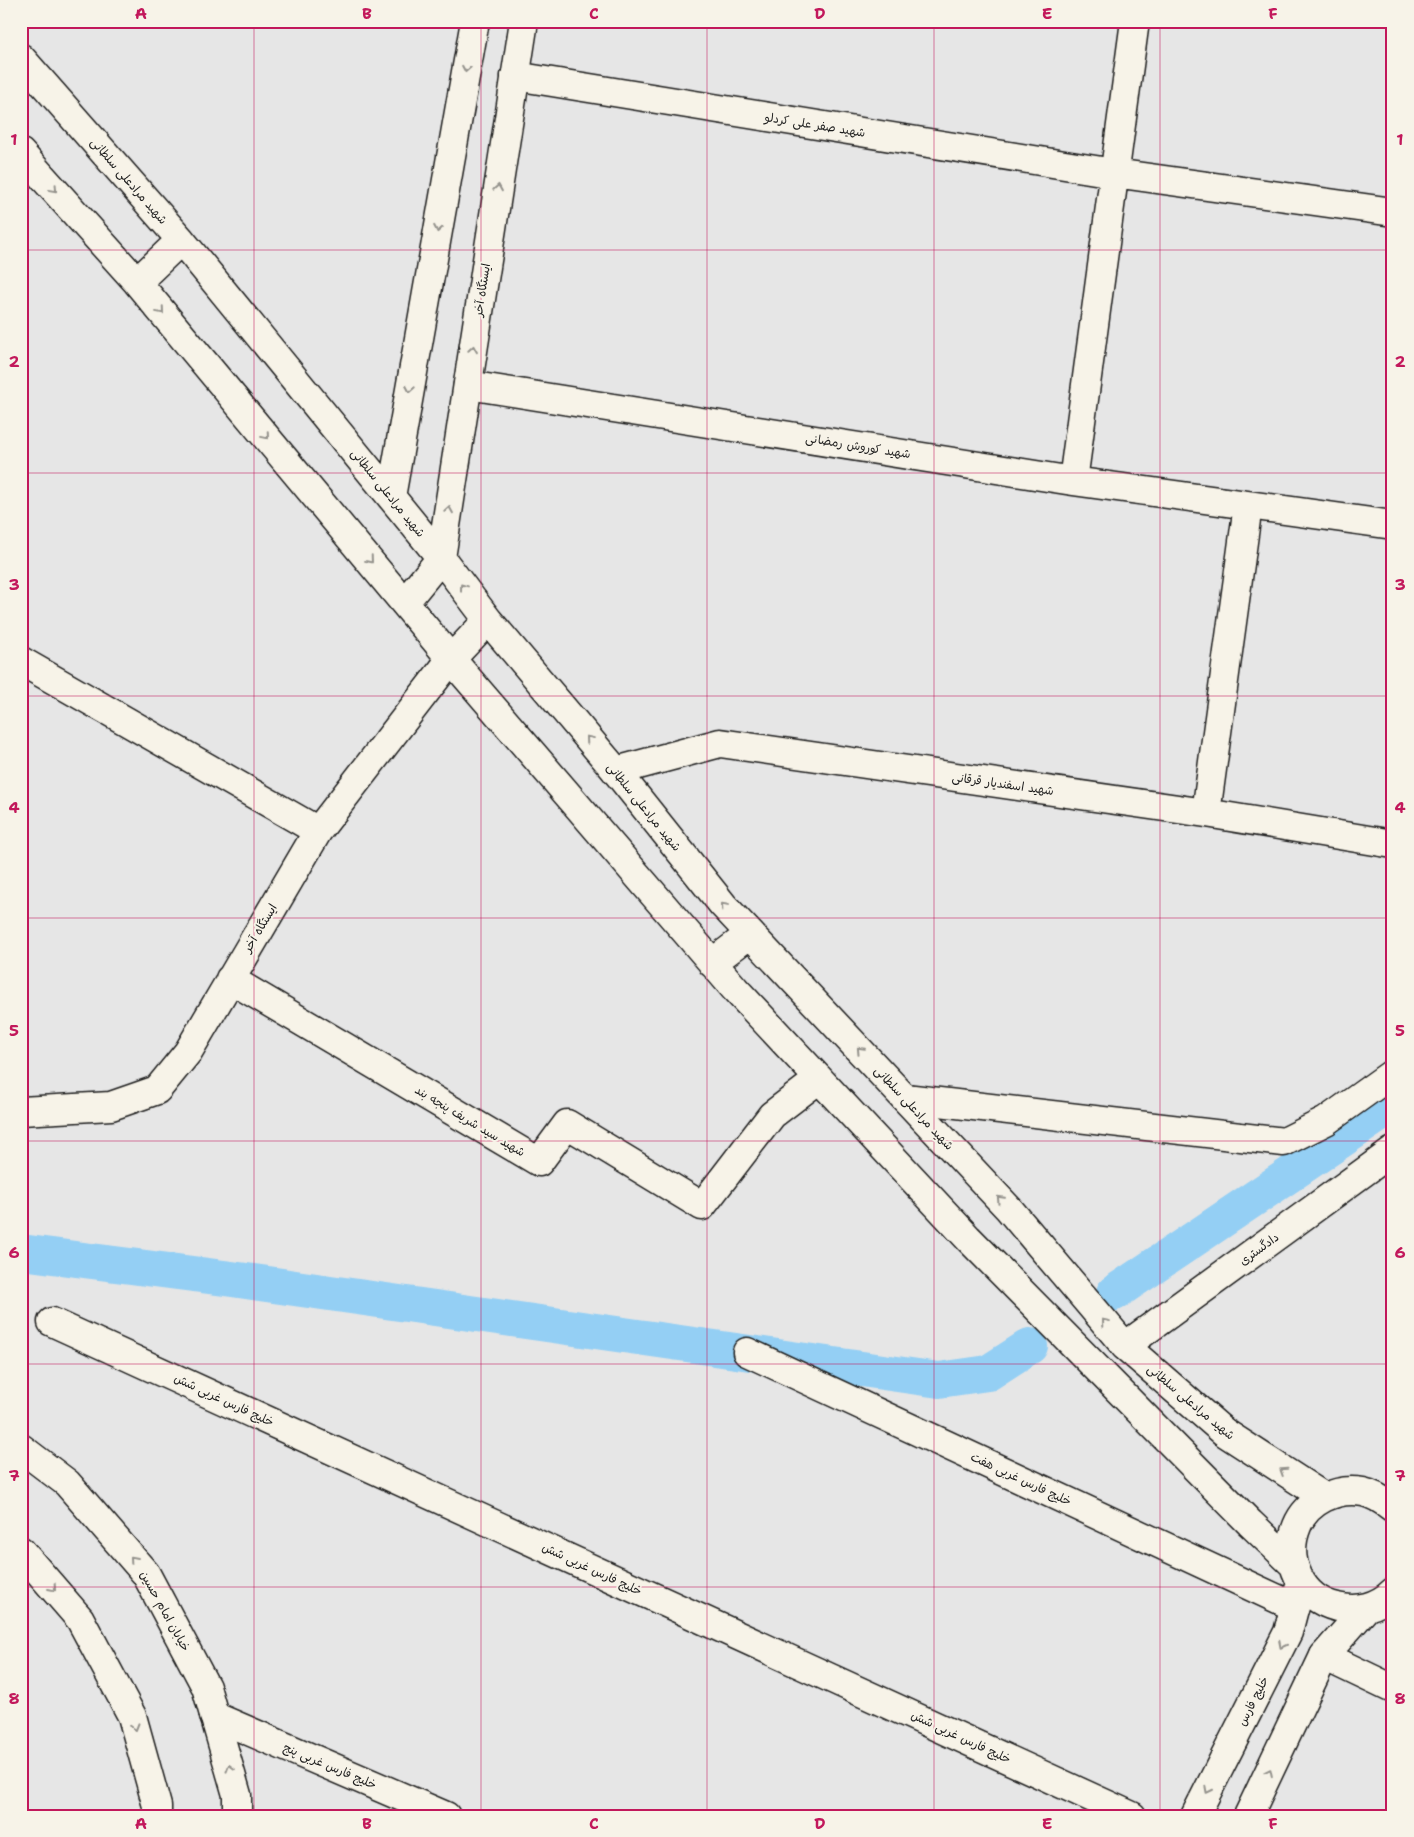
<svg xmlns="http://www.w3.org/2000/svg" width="1414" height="1837" font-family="'Shantell Sans','Playpen Sans Arabic',sans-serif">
<rect width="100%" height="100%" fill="#e6e6e6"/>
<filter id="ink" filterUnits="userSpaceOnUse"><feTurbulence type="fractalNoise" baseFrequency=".02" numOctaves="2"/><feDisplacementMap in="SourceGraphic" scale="10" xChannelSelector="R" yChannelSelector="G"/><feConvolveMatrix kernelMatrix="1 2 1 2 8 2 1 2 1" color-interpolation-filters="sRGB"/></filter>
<g filter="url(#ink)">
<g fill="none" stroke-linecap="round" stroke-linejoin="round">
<!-- canal -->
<path stroke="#94cff4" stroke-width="36" d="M21,1252L232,1279L939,1380L988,1373L1030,1346
M1114,1293L1393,1105"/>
<defs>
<path id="minor" d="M515,76L1114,173L1393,212
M468,385L1073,481L1248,505
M1073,481L1135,21
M21,661L318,831
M616,771L720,743L1206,813L1393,844
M1206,813L1248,505L1393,525
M230,979L539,1162L567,1124L702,1206L772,1115L819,1079
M905,1098L1284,1142L1326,1121L1393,1073
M21,1111L111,1106L157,1090L188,1052L318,831L451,659
M52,1322L1132,1816
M1125,1346L1393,1151
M747,1352L1295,1607
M1324,1656L1393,1689
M214,1716L446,1816"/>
<path id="tertiary" d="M21,58L181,240L441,558L488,620L616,771L723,905L1009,1209L1125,1346L1224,1432L1324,1497
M21,153L137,282L451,659L735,989L968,1238L1250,1523L1293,1564
M137,282L181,240
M391,497L475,21
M405,602L441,558L524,21
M451,659L488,620
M712,963L750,934
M1393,1508C1384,1501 1374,1494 1363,1492C1337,1487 1307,1501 1297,1526C1283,1560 1301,1599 1337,1607C1357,1612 1378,1607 1393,1592
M1195,1816L1288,1632L1301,1582
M1248,1816L1324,1656L1366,1608"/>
<path id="secondary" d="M21,1448L67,1483L146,1574L206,1687L237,1795V1816
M21,1551L80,1619L132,1716L157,1806V1816"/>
</defs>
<!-- minor casing -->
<use href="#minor" stroke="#1c1c1c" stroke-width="31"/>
<!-- tertiary casing -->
<use href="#tertiary" stroke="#1c1c1c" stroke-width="31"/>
<!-- secondary casing -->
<use href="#secondary" stroke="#1c1c1c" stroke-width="31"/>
<!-- minor -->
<use href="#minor" stroke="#f7f3e8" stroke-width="28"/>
<!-- tertiary -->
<use href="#tertiary" stroke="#f7f3e8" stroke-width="28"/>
<!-- secondary -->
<use href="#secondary" stroke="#f7f3e8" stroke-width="28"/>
</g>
<!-- one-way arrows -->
<defs><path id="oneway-chevron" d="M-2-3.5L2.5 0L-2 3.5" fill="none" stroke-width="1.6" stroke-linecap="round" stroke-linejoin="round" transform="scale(1.25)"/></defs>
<g stroke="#94928c">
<use href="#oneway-chevron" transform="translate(466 69) rotate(100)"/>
<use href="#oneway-chevron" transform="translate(498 188) rotate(-81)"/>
<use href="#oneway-chevron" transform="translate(54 189) rotate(48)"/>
<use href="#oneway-chevron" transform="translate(438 229) rotate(100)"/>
<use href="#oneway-chevron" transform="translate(161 311) rotate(50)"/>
<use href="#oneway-chevron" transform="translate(473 349) rotate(-81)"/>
<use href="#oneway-chevron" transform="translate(410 389) rotate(100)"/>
<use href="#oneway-chevron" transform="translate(266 436) rotate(50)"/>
<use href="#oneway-chevron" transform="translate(449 510) rotate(-81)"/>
<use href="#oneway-chevron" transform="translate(370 560) rotate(50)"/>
<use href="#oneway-chevron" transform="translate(463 587) rotate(-127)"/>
<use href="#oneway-chevron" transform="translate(589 739) rotate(-130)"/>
<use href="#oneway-chevron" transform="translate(724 906) rotate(-131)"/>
<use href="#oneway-chevron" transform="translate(860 1050) rotate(-133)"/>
<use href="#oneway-chevron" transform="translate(1000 1199) rotate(-133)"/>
<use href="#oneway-chevron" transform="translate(1105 1322) rotate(-130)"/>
<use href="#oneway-chevron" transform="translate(1283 1471) rotate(-147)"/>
<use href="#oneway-chevron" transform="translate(133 1559) rotate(-131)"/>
<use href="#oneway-chevron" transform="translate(53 1588) rotate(49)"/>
<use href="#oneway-chevron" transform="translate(1282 1645) rotate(117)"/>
<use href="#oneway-chevron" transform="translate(135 1727) rotate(74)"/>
<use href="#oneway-chevron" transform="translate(230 1768) rotate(-106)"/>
<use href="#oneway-chevron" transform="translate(1269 1772) rotate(-64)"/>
<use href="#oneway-chevron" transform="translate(1208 1790) rotate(117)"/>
</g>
</g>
<!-- grid -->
<path fill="none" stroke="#c2185b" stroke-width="1" stroke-opacity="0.55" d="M254,21V1816M481,21V1816M707,21V1816M934,21V1816M1160,21V1816M21,250H1393M21,473H1393M21,696H1393M21,918H1393M21,1141H1393M21,1364H1393M21,1587H1393"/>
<g text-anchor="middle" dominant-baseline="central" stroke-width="4" stroke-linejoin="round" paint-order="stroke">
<!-- street labels -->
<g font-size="12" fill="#1c1c1c" stroke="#f7f3e8">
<text transform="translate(815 125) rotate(9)">شهید صفر علی کردلو</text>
<text transform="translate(129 181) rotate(49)">شهید مرادعلی سلطانی</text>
<text transform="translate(482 290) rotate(-81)">ایستگاه آخر</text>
<text transform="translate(858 446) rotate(9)">شهید کوروش رمضانی</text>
<text transform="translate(388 493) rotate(51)">شهید مرادعلی سلطانی</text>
<text transform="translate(1003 784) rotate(8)">شهید اسفندیار قرقانی</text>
<text transform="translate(644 807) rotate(51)">شهید مرادعلی سلطانی</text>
<text transform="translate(260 928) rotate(-59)">ایستگاه آخر</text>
<text transform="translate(914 1108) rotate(47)">شهید مرادعلی سلطانی</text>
<text transform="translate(470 1121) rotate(31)">شهید سید شریف پنجه بند</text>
<text transform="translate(1259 1249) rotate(-36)">دادگستری</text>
<text transform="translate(224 1400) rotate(25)">خلیج فارس غربی شش</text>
<text transform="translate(1191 1402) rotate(40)">شهید مرادعلی سلطانی</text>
<text transform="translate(1021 1479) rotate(25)">خلیج فارس غربی هفت</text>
<text transform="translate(592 1569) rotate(25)">خلیج فارس غربی شش</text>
<text transform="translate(165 1611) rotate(61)">خیابان امام حسین</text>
<text transform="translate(1253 1701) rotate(-63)">خلیج فارس</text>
<text transform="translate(961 1737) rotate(25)">خلیج فارس غربی شش</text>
<text transform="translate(330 1766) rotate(23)">خلیج فارس غربی پنج</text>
</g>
</g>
<!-- margin -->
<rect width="1414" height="1837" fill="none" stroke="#f7f3e8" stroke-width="55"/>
<rect x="28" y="28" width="1358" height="1782" fill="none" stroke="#c2185b" stroke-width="2"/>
<g font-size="16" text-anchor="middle" font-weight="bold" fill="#c2185b">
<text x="141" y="19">A</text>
<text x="367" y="19">B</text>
<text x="594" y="19">C</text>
<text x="820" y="19">D</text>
<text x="1047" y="19">E</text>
<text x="1273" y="19">F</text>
<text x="14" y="145">1</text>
<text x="1400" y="145">1</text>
<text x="14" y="367">2</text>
<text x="1400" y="367">2</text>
<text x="14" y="590">3</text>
<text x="1400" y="590">3</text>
<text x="14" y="813">4</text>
<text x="1400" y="813">4</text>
<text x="14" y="1036">5</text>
<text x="1400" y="1036">5</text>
<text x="14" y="1258">6</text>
<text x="1400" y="1258">6</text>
<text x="14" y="1481">7</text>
<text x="1400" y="1481">7</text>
<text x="14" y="1704">8</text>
<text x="1400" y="1704">8</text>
<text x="141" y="1829">A</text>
<text x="367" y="1829">B</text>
<text x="594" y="1829">C</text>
<text x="820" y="1829">D</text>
<text x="1047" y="1829">E</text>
<text x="1273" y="1829">F</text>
</g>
</svg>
